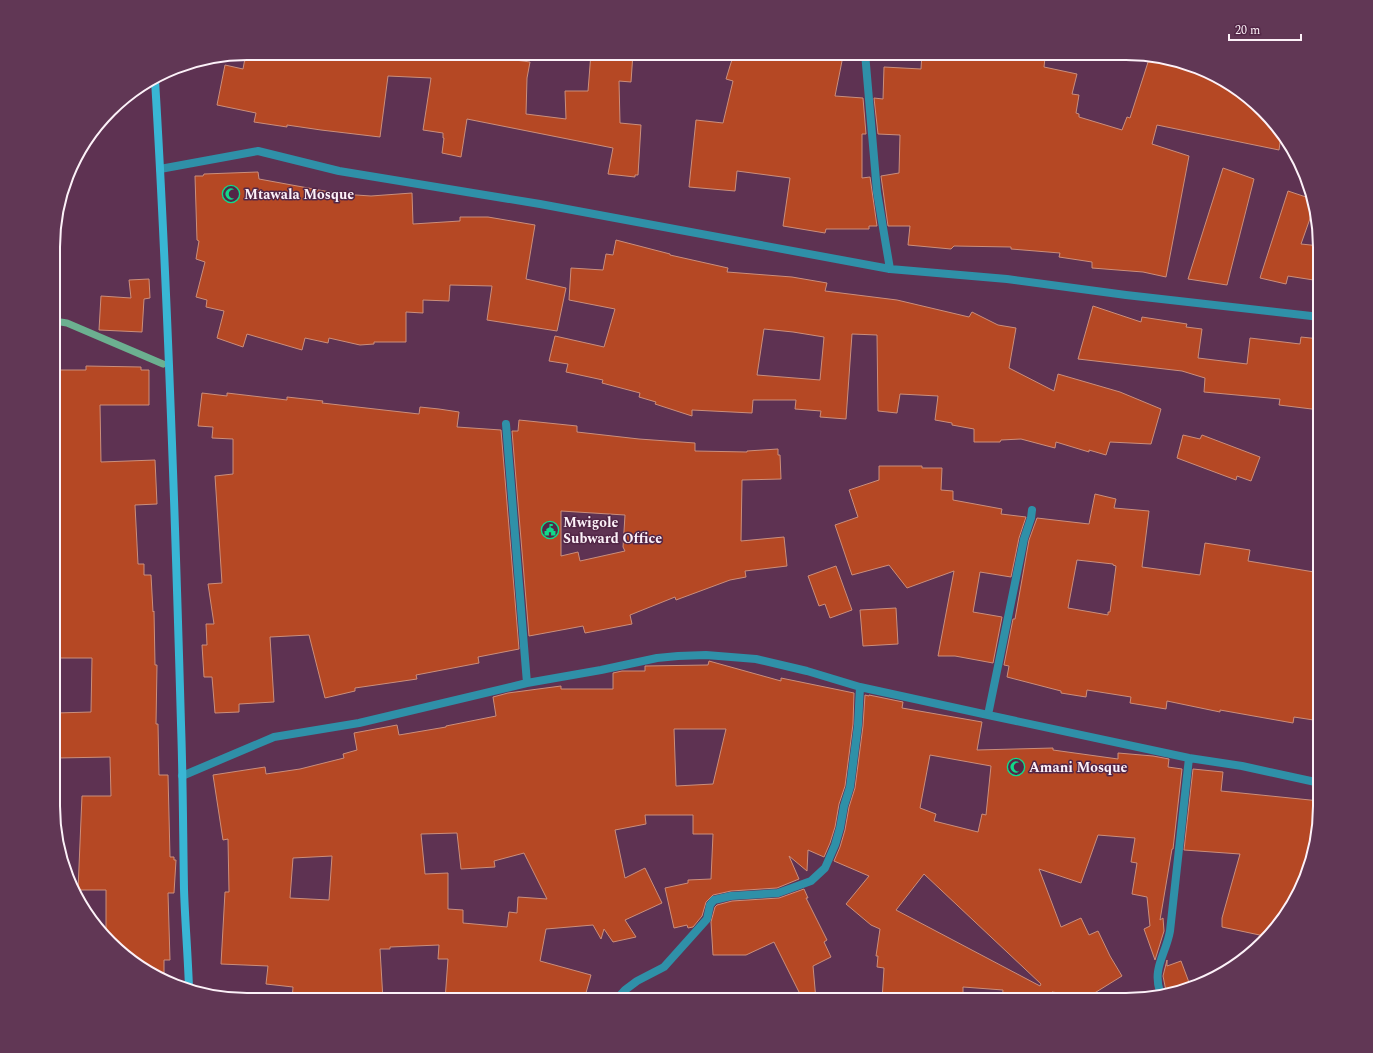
<svg xmlns="http://www.w3.org/2000/svg" width="1373" height="1053" font-family="Spectral,serif">
<rect width="100%" height="100%" fill="#5e3252"/>
<g fill="none" stroke-linecap="round" stroke-linejoin="round">
<!-- stream -->
<path stroke="#6cb090" stroke-width="7" d="M54,321L67,323L163,364"/>
</g>
<!-- building -->
<path fill="#b54824" stroke="#cb8e7b" fill-rule="evenodd" d="M246,53H479L478,55L530,62L527,78L526,114L566,119L565,91H588L591,53H633L631,82L619,81L620,123L641,125L638,175H635V177L608,174L613,148L467,119L461,157L442,153L444,138H443V133L423,130L431,78L388,76L380,137L321,130L287,125V127L254,122L256,113L217,105L225,65L243,69Z
M734,53H842V56H843L835,96L863,98L866,134H862V178L870,177L877,226H869V229H826L825,233L783,226L790,178L737,171L735,191L689,187L696,120L723,123L733,81L726,79Z
M922,53L943,55V53H1019L1045,58L1044,67L1077,74L1072,94L1079,95L1076,113L1079,114V117L1122,130L1127,117L1130,118L1150,56L1200,68L1254,101L1281,136L1279,150L1157,125L1152,144L1189,156L1166,277L1143,272L1092,268V262L1059,257L1060,253L1011,249V247L954,246L951,249L908,245L910,226H888L881,176L899,173L900,135L878,134L874,98L883,99L884,67L921,69Z
M1223,168L1254,179L1227,285L1188,279Z
M258,172L259,179L341,194L371,196L412,193L413,224L460,221V217H488L535,225L526,279L566,288L557,331L487,320L492,286L450,285L449,301L423,300V313L406,312V342H374V344L360,345L329,338L328,343L305,338L302,350L247,334L243,347L217,338L224,311L206,307L207,300L196,297L205,262L196,259L199,241L197,240L195,176H203L204,174Z
M1288,191L1309,198L1312,213L1301,244L1320,246V281L1288,276L1286,284L1260,278Z
M616,240L670,254V255L728,268L727,272L792,277L827,283L825,291L897,300L969,317L972,312L998,325L1016,328L1009,368L1054,391L1058,374L1120,392L1161,409L1151,444L1110,442L1106,455L1089,450V452L1056,442L1055,448L1021,439L1001,440L1000,442H974V429L952,425V423L935,420L938,396L900,394L897,413L878,411L877,335L852,334L846,419L820,417L821,411L795,409L796,400H753L752,413L692,410V416L655,404L656,402L639,397L640,393L602,383L603,380L566,372L568,364L549,361L555,336L604,347L615,309L569,300L571,268L603,270L606,254L613,255ZM764,329L793,332L824,337L820,380L757,375Z
M149,279L150,298L144,299L142,332L99,330L101,296L131,298L129,280Z
M1093,306L1141,322L1142,317L1187,324L1186,327L1202,329L1198,358L1247,364L1250,338L1300,344L1301,337L1320,339V410L1279,405L1280,399L1204,392L1205,378L1182,371L1078,359Z
M86,366L141,367V370H149V405H100L101,462L155,460L157,504L135,505L138,564H144V575H151L153,612L154,611L155,665H157L156,724H158L159,775H168L170,857H174V860H176L174,893H168L170,960H164V980L119,952L106,935V890H78L82,796H111L110,757L57,758L56,713L91,712L92,658H54V370H86Z
M202,393L227,396V393L287,400V397L323,401L322,403L419,414L420,407L439,409L459,412L457,427L501,430L519,649L478,657L479,663L416,675L417,679L355,688V691L325,698L309,635L270,637L274,702L239,704V712L215,713L212,677H204L202,645H207L206,624H214L208,584L222,583L215,476L233,474V439L212,438L213,427L198,426Z
M519,420L577,426V432L639,439L695,443V451L747,452V451L778,449V455H780L781,479L742,480L741,541L784,537L787,566L745,571L746,577L730,580L676,600L675,597L630,615L632,624L585,633L583,626L529,636L512,431H518ZM561,511L625,515L623,547L625,551L580,561L578,552L561,556Z
M1183,435L1200,439L1202,435L1260,457L1251,481L1237,476L1236,480L1177,458Z
M879,466H922V468H942L941,490L953,491V500L1002,509L1001,514L1026,517L1019,538L1011,577L980,572L973,612L1002,617L993,663L955,656H938L954,571L907,588L889,565L852,575L835,525L858,517L849,490L879,480Z
M1095,494L1116,499L1114,508L1149,511L1142,567L1200,575L1205,543L1250,550L1248,561L1320,573V721L1294,717L1293,723L1220,710V712L1167,701L1166,709L1130,703L1131,697L1087,690L1086,697L1061,693V691L1007,677L1009,666L1004,665L1013,619H1015L1029,540L1037,518L1089,524ZM1077,560L1113,564V565L1116,566L1110,612H1108V615L1068,608Z
M836,566L852,610L830,618L825,604L819,606L808,576Z
M896,608L898,644L863,646L860,610Z
M709,661L781,681V678L854,693L853,724L845,786L839,804L835,827L830,843L824,857L808,850L807,871L789,856L799,879L777,888L731,891L713,895L706,902L702,916L693,927L688,928L687,925L674,928L665,888L688,883V880L711,879L713,834H693V815H645L646,824L615,830L625,878L645,868L662,903L625,920L636,937L613,942L604,929L601,939L593,925L546,929L540,961L591,975L584,1000H445L448,959H438L439,945L390,947V949H380L383,1000H292L293,987L266,984L268,966L221,964L225,892H229L228,839L223,840L213,775L265,767L266,774L300,769L344,758L343,754L357,750L354,733L397,725L399,735L446,727V726L496,716L493,697L508,693L561,686V689H613V673L622,671H645V666L708,665ZM674,729H726L713,784L676,786ZM457,833L461,869L495,867L494,861L524,853L547,899L518,897L517,913L509,912L507,927L463,923V910L448,909V873L425,874L421,834ZM332,856L329,900L290,898L293,858Z
M865,695L869,696V695L903,702L902,708L982,722L977,750L1053,748V750L1118,759V753L1153,756L1169,759L1168,767L1182,769L1173,849H1172L1160,920L1163,918L1164,931L1155,960L1144,929L1150,926L1147,897L1132,894L1137,863L1131,862L1135,838L1098,835L1081,883L1039,869L1061,927L1081,918L1089,935L1098,931L1110,956L1122,976L1088,997L1052,992L1067,1000H1002L1003,990L963,987V1000H882L884,968L877,967L878,956H876L880,929L871,925L846,904L869,876L834,861L840,847L845,830L849,807L855,788L863,726ZM930,755L991,766L986,815L982,814L978,832L934,821L936,814L920,808ZM924,874L1041,984L1040,986L896,910Z
M1193,769L1223,772L1221,791L1320,801V819L1305,881L1272,934L1269,937L1222,927V918L1240,854L1184,850Z
M804,889L808,898H806L827,940L824,942L831,957L813,966L816,1000H803L774,942L746,955H713L711,922L715,907L717,905L732,901L779,898Z
M1167,960V966L1181,961L1190,985L1166,991L1163,976Z"/>
<g fill="none" stroke-linecap="round" stroke-linejoin="round">
<!-- street -->
<path stroke="#2f90a8" stroke-width="8" d="M865,53L877,192L890,269
M160,169L258,151L339,171L540,204L890,269L1007,279L1126,295L1320,317
M506,424L527,683
M988,715L1024,539L1031,518L1032,510
M182,776L274,737L359,723L527,683L601,670L657,658L678,656L706,655L756,659L807,671L860,687L988,715L1189,758L1242,766L1320,783
M1160,992C1152,968 1166,954 1170,931L1189,758
M616,1000L625,990L637,981L664,967L707,919L710,905L714,900L731,896L778,893L811,881L825,868L835,845L840,828L844,806L850,787L858,725L860,687"/>
<!-- secondary -->
<path stroke="#39b6d4" stroke-width="8" d="M155,80C168,295 175,509 181,724C183,779 183,834 184,889C185,922 188,956 189,989"/>
</g>
<!-- icons -->
<defs>
<symbol id="mosque-ring" viewBox="-11 -11 22 22"><circle r="9.5" fill="#532747" stroke="#11d98a" stroke-width="1.5"/><path d="M3.5-4.9A6 6 0 1 0 3.5 4.9A5 5 0 1 1 3.5-4.9Z" fill="#11d98a"/></symbol>
<symbol id="civic-ring" viewBox="-11 -11 22 22"><circle r="9.5" fill="#532747" stroke="#11d98a" stroke-width="1.5"/><path d="M-.6-6.5H3V-4.5H.6V-3L4-1V1h2V6H-6V1h2V-1L-.6-3ZM-1.2 2.5V6h2.4V2.5Z" fill="#11d98a"/></symbol>
</defs>
<g fill-rule="evenodd">
<use href="#mosque-ring" x="221" y="184" width="20" height="20"/>
<use href="#civic-ring" x="540" y="520" width="20" height="20"/>
<use href="#mosque-ring" x="1006" y="757" width="20" height="20"/>
</g>
<g text-anchor="middle" dominant-baseline="central" stroke-width="3" stroke-linejoin="round" paint-order="stroke">
<!-- poi labels -->
<g font-size="14" font-weight="bold" fill="#fcf1f8" stroke="#532747" text-anchor="start">
<text x="244" y="194">Mtawala Mosque</text>
<text x="563" y="522">Mwigole<tspan x="563" dy="16">Subward Office</tspan></text>
<text x="1029" y="767">Amani Mosque</text>
</g>
</g>
<!-- crop -->
<path d="M0 0H1373V1053H0ZM247 60H1126A187 187 0 0 1 1313 247V806A187 187 0 0 1 1126 993H247A187 187 0 0 1 60 806V247A187 187 0 0 1 247 60Z" fill="#613755" fill-rule="evenodd"/>
<path fill="none" stroke="#fcf1f8" stroke-width="2" d="M247 60H1126A187 187 0 0 1 1313 247V806A187 187 0 0 1 1126 993H247A187 187 0 0 1 60 806V247A187 187 0 0 1 247 60Z"/>
<!-- scale -->
<path d="M1229 34v6h72v-6" fill="none" stroke="#fcf1f8" stroke-width="2"/>
<text x="1235" y="34" font-size="12" fill="#fcf1f8" stroke="#532747" stroke-width="3" paint-order="stroke">20 m</text>
</svg>
